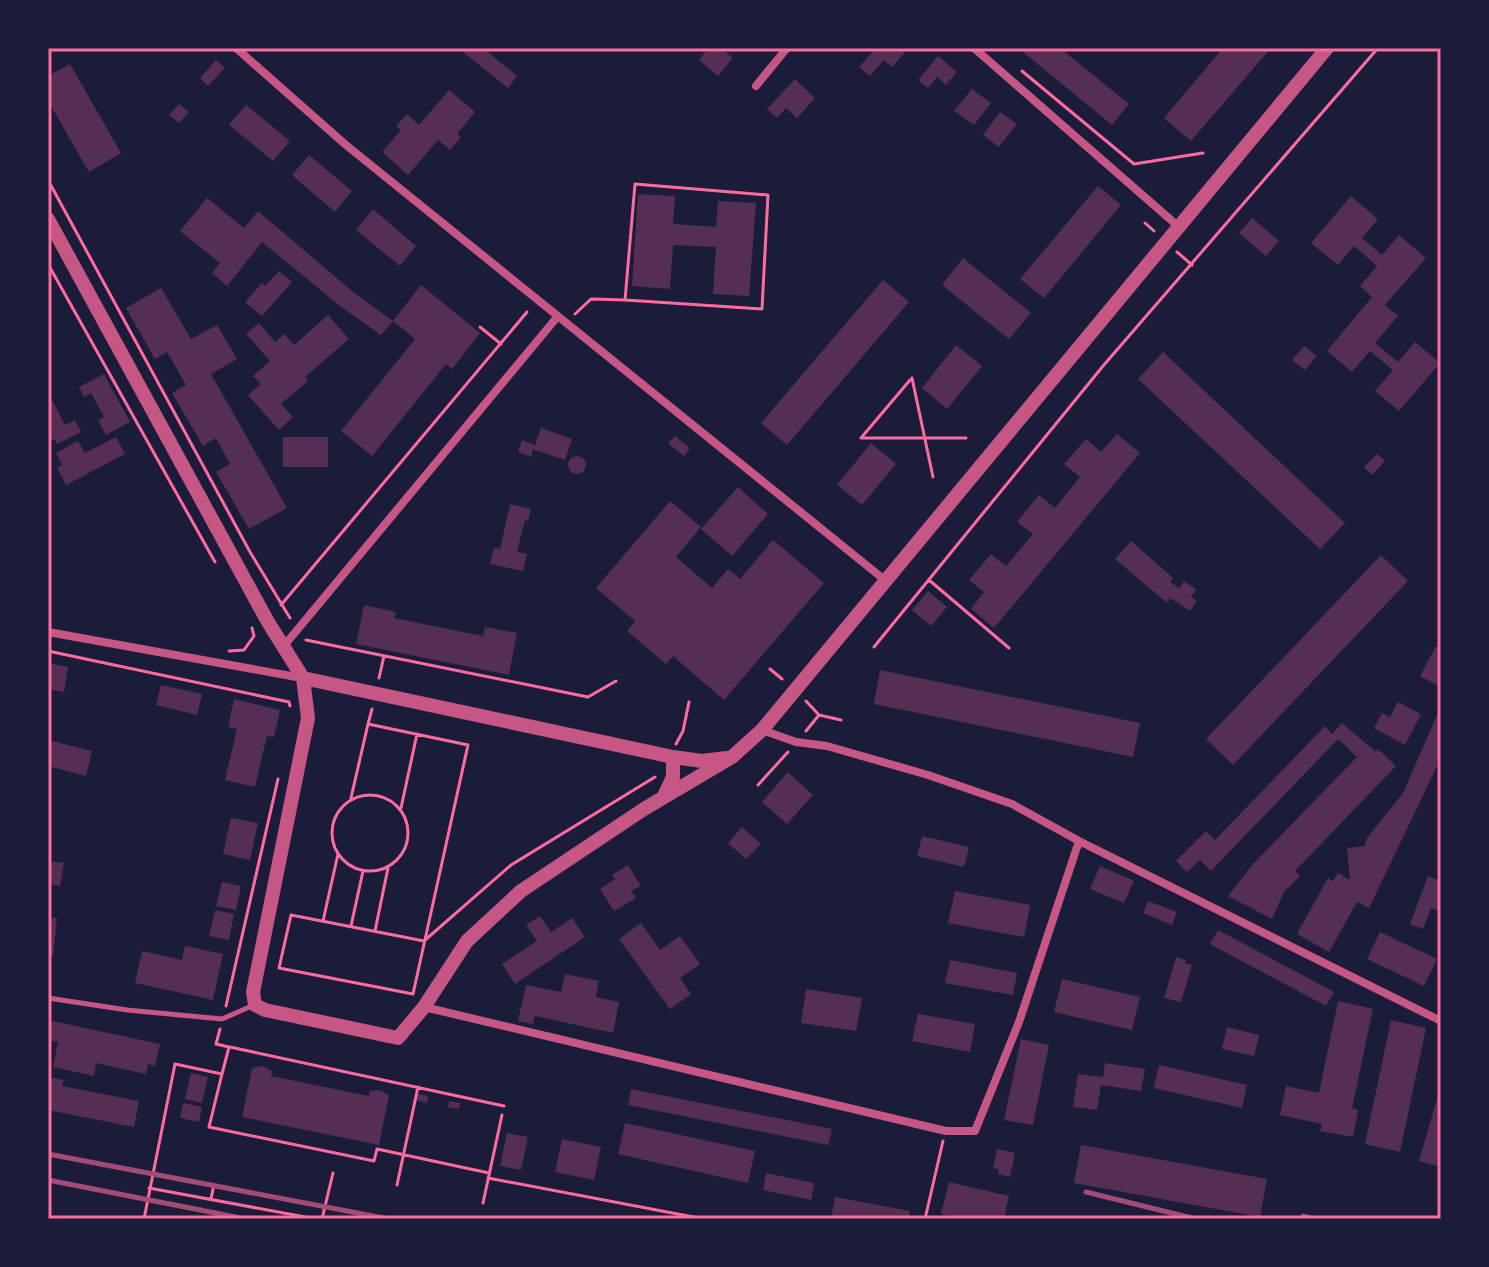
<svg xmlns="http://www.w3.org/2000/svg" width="1489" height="1267" font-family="'Open Sans',sans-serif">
<rect width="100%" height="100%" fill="#1b1b3a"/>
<!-- building -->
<path fill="#542f53" d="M458,48H483L517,76L508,88Z
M708,48H721L733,58L718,76L699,60Z
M876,48H909L892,67L884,60L870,76L859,67Z
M1018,48H1060L1129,104L1112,125Z
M1223,48H1271L1191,141L1164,118Z
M938,56L957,72L946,85L937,77L928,88L918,80Z
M216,60L225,68L208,86L200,78Z
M70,64L121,153L89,172L48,101V76Z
M795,79L815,98L797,118L786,108L777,118L767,109Z
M972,89L991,103L974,125L954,111Z
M449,90L475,112L457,134L461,137L450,150L438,140L408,175L382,152L401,130L396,126L407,114L419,125Z
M179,104L189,112L179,123L169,115Z
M246,105L290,141L273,161L229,125Z
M1000,112L1017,124L999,147L983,135Z
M309,155L352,191L335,212L292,175Z
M1098,186L1121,205L1044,298L1020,279Z
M638,194L675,196L673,224L716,227L718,201L756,203L749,296L713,294L716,247L673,245L670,289L632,286Z
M1351,196L1378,219L1362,238L1382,255L1399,235L1426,258L1385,305L1398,316L1375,343L1398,362L1415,342L1440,363L1399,411L1375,391L1393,370L1370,351L1352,372L1327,351L1372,297L1360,286L1377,266L1354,246L1338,265L1311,243Z
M207,198L244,228L258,211L353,292L393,321L381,335L340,306L262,242L227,286L212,273L220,263L180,231Z
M373,209L416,246L400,266L356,230Z
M1252,218L1279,241L1266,256L1239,233Z
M963,258L1031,313L1009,339L942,285Z
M279,271L292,282L262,316L245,302L262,283L265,286Z
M883,280L909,302L787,445L761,423Z
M421,285L480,333L452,369L446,364L372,456L341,431L415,339L393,321Z
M161,288L191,339L217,325L237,359L211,374L287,508L249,529L216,472L230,464L216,438L203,446L172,393L186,385L167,352L155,359L126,308Z
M328,315L349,339L305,377L308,381L281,404L293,417L279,430L248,395L261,384L253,376L270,361L246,334L259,323L275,342L284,334L294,345Z
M956,345L982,366L947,409L922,388Z
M1304,346L1317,356L1305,370L1292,360Z
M1163,352L1345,523L1320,549L1138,379Z
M104,374L130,422L106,435L98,420L104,417L91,393L84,397L79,387Z
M48,392L65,425L75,420L81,432L57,444L54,439L48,442Z
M541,428L572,439L565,460L533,449L531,457L518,452L522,440L535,445Z
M1117,434L1140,453L994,628L971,609L984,592L969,580L991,554L1006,566L1033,534L1017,522L1039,495L1055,508L1080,477L1064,464L1086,439L1101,452Z
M675,436L690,448L684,456L668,443Z
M116,437L125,454L66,485L57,468L62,465L56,453L78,441L85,453Z
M283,437H328V467H283Z
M871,443L896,464L862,505L837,485Z
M1377,454L1385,461L1372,475L1364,467Z
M568 465a9 9 0 1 1 18 0a9 9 0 1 1-18 0Z
M738,487L768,514L732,556L701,529Z
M670,501L701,527L676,557L712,588L728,569L740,579L773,540L824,583L724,700L673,656L666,664L627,631L635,621L596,588Z
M510,504L531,509L528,521L525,520L517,552L527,554L523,571L490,564L494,548L500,549Z
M1131,541L1173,578L1170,582L1179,588L1184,581L1196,589L1191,597L1197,601L1190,611L1170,598L1167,603L1115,559Z
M1381,555L1408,581L1233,765L1206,739Z
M928,591L947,607L931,626L912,610Z
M364,605L396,612L394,618L483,636L485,627L517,633L509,675L356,644Z
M1436,646L1441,649V687L1420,676Z
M48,663L68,667L64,692L48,689Z
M880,670L1140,723L1133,757L874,704Z
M161,685L202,694L197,715L156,705Z
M234,699L280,710L274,737L267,736L255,787L225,780L237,729L228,727Z
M1398,702L1421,714L1405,745L1374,728L1382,713L1390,717Z
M1441,706V758L1369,908L1357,902L1329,952L1297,934L1328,878L1333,881L1338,873L1350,880L1347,848L1365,846L1367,838L1403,793Z
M1342,723L1376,752L1378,749L1396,766L1295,871L1300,876L1284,892L1272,919L1228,896L1254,863L1357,757L1338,739L1211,871L1200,860L1187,872L1176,861L1206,831L1215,840L1325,726L1332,734Z
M48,740L92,751L86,776L48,766Z
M788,772L813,795L787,824L762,802Z
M231,818L258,823L250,860L223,854Z
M742,827L761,844L746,859L728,843Z
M922,836L969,847L964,867L917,856Z
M48,861L64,863L60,886L48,884Z
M628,865L641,886L631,891L636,898L614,911L600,889L615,879L612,875Z
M1100,866L1134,881L1124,903L1090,889Z
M1441,873V912L1431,908L1423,929L1410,924L1428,876L1438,880Z
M222,882L241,886L236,910L216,906Z
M955,891L1030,905L1024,937L948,923Z
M1148,901L1177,912L1172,925L1143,913Z
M215,910L234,914L229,940L209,936Z
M540,916L551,932L572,918L585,937L515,984L502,964L537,941L526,925Z
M48,917L57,918L53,956H48Z
M641,923L660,950L680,936L700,964L680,978L691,994L670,1009L619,939Z
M1218,930L1334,992L1326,1006L1210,944Z
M1380,932L1437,959L1424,986L1367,959Z
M185,946L223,954L213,1000L135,983L142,951L182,960Z
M1176,957L1186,960L1185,963L1192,965L1181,1002L1164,998Z
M950,960L1017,973L1013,995L945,983Z
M565,974L599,981L596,997L619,1002L613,1033L535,1016L533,1024L518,1021L526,985L561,992Z
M1062,979L1140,997L1132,1030L1054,1012Z
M806,989L862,998L856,1031L801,1023Z
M1338,1001L1373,1009L1352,1108L1358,1110L1353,1137L1320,1131L1322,1124L1280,1115L1286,1086L1319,1093Z
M918,1014L975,1024L970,1052L912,1041Z
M48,1020L160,1044L155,1066L148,1064L146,1074L96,1063L94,1076L53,1067L58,1042L48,1040Z
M1391,1020L1426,1028L1400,1152L1365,1144Z
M1227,1027L1259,1035L1254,1056L1222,1049Z
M1021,1039L1049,1045L1033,1125L1004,1120Z
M1105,1063L1145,1069L1141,1091L1101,1085L1097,1110L1073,1107L1078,1074L1103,1077Z
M1159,1065L1247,1085L1242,1108L1154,1088Z
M263,1066L272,1071L271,1076L369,1096L370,1091L379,1090L389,1095L379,1145L242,1117L252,1068Z
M191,1073L208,1077L202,1103L185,1099Z
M48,1077L64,1080L62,1086L139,1101L134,1127L48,1110Z
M1441,1085V1167L1419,1161Z
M631,1089L832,1129L828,1145L628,1105Z
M418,1094L428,1096L427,1103L417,1100Z
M449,1101L460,1103L459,1109L448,1107Z
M183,1103L202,1107L199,1122L180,1118Z
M625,1123L755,1151L748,1183L618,1154Z
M507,1133L528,1137L521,1170L500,1166Z
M562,1139L601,1147L594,1180L555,1172Z
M1081,1145L1267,1179L1260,1217L1074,1183Z
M997,1149L1015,1153L1010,1177L998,1174L999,1169L993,1168Z
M766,1173L814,1183L811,1200L763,1190Z
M949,1182L1009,1196L1004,1219H962L941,1214Z
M835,1197L910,1211L909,1219H831Z"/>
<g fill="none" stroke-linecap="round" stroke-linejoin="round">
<!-- path -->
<path stroke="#ff6b9d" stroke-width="3" d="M1022,71L1134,164L1203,153
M48,180L250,552L290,618
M635,184L768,195L762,309L625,300Z
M1145,223L1154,231
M1177,252L1192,265
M48,264L215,562
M575,314L591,299L625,300
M480,327L501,344
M912,378L933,477
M861,438H966
M861,438L910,380
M929,580L1009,648
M281,605L527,312
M306,640L588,697L616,681
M874,647L1103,366L1378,48
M48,651L289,702L290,706
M229,651L244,650L254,636L252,628
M770,669L782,679
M379,678L384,656
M806,701L819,715
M372,709L368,724L468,745L413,994L279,968L291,915L424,941L511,865L655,777
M806,731L819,715L841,720
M676,744L683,731L689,702
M758,785L788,752
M332 833a38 38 0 1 1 76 0a38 38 0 1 1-76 0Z
M351,798L368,724
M401,808L417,734
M323,921L338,854
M351,926L363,871
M375,931L388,868
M226,1006L278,779
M230,1047L504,1106
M222,1074L209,1127L374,1161L377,1149L489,1173
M488,1178L704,1219
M397,1185L418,1087
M149,1188L316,1219
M211,1199L213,1189
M483,1203L502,1115
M144,1219L175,1064L222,1074L229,1047L216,1044L220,1029
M322,1219L333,1173
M925,1219L943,1141"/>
<!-- service -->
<path stroke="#c65784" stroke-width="5" d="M48,998L127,1010L222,1019L254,1005"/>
<!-- minor -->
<path stroke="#c65784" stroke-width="8" d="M236,48L346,145L886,581
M974,48L1179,227
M756,86L787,48
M48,632L302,678
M283,647L558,316
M762,730L796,742L827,746L928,775L1012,804L1079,841L1441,1021
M424,1007L946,1131H975L1019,1022L1079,841"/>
<!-- tertiary -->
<path stroke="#c65784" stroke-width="14" d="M48,219L268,622L303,678L308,718L253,992L255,1005L265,1010L398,1038L424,1007L467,941L521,891L644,809L732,757L762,730L1327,48
M303,678L673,757L702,761L726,758
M663,798L673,777V757"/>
<!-- rail -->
<path stroke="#a44b75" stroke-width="5" d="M48,1154L389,1219
M48,1180L246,1219
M1086,1192L1196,1219
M1303,1216L1314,1219"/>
</g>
<!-- border -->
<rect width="1489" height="1267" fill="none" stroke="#1b1b3a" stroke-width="100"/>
<rect x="50" y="50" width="1389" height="1167" fill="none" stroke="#ff6b9d" stroke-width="3"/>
</svg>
